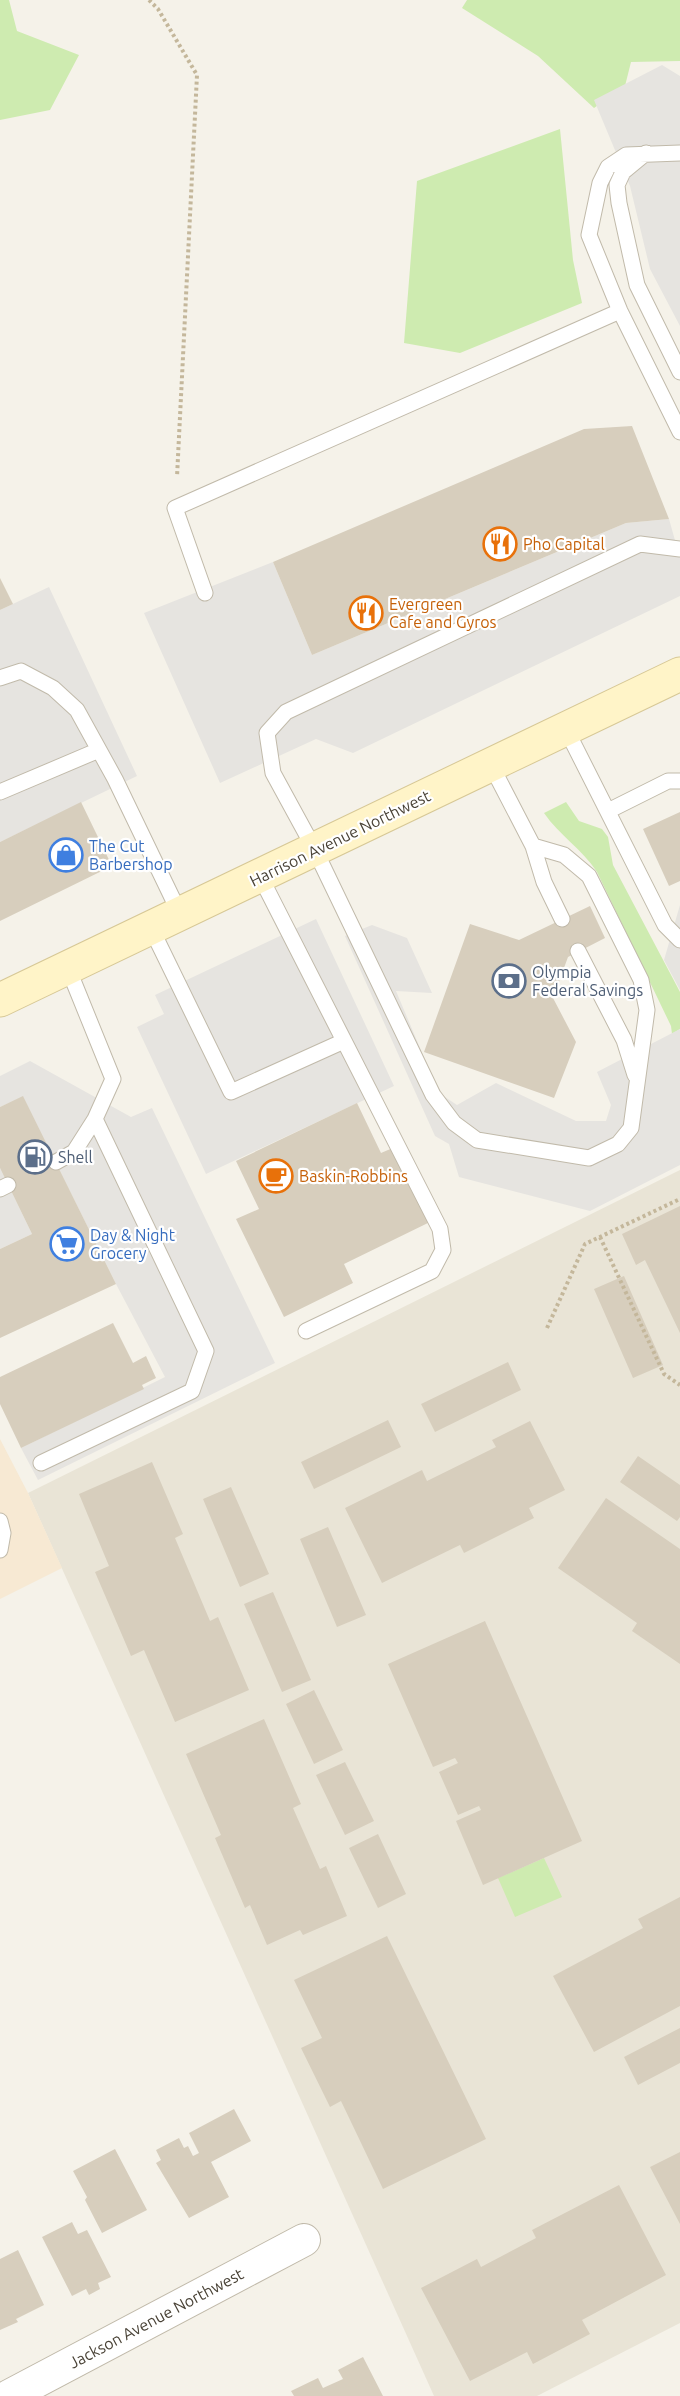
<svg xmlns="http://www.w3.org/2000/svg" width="680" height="2396" font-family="Ubuntu,sans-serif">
<rect width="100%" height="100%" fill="#f5f2e9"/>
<!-- residential -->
<path fill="#e9e4d6" d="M680,1170V2323L537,2396H434L28,1493Z"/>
<!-- commercial -->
<path fill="#f7e9d3" d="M0,1439L28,1493L62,1568L0,1599Z"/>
<!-- green -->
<path fill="#ceebb0" d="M0,0H9L17,31L79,55L50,110L0,120Z
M467,0H680V61L631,62L625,86L594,108L538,56L462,8Z
M560,129L573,260L582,303L460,353L404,343L417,181Z
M566,802L579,821L602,829L608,837L613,865L680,992V1029L672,1034L671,1026L597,872C582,849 559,835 544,813Z
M544,1858L562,1897L515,1917L498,1878Z"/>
<!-- parking -->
<path fill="#e6e4e0" d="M662,65L680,76V326L650,269L630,186L594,100Z
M669,519L680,558V596L353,753L316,739L220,783L144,613L273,562L312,655L626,523Z
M49,587L137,776L0,842V610Z
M680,905V990L664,960Z
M316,919L394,1086L206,1174L137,1027L164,1014L155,995Z
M372,925L407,938L432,993L396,991L439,1093L457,1105L496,1083L576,1121H606L611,1105L597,1072L680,1029V1165L590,1211L459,1177L449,1144L435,1136L345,936Z
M30,1061L131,1117L152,1108L275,1363L38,1480L21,1448L165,1377L116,1284L23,1097L0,1107V1076Z
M0,1168L32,1234L0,1249Z"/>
<!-- building -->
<path fill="#d7cebd" d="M632,426L669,519L626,523L312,655L273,562L584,429Z
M0,578L13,604L0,610Z
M81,802L112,866L0,921V842Z
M680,812V881L669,886L643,829Z
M590,906L605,938L568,957L553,998L576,1042L554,1098L424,1052L470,924L519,940Z
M23,1096L116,1284L0,1338V1249L32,1234L0,1168V1107Z
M357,1103L381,1153L395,1147L432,1221L344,1264L353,1283L284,1317L236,1219L259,1209L236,1161Z
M680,1206V1333L645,1260L636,1265L622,1234Z
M624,1276L663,1365L633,1378L594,1289Z
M113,1323L133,1363L146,1356L156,1378L142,1385L144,1389L21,1448L0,1404V1377Z
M508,1362L521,1390L435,1432L421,1404Z
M388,1420L401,1447L314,1489L301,1462Z
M530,1421L565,1490L529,1508L534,1518L464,1553L460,1545L382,1583L345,1508L422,1470L427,1481L496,1447L492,1440Z
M638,1456L680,1485V1517L677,1521L620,1482Z
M152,1462L183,1534L175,1538L210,1621L218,1617L249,1690L175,1722L144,1650L131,1656L95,1572L109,1566L79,1494Z
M231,1487L269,1574L240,1587L203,1499Z
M606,1498L680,1549V1664L632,1631L637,1623L558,1568Z
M328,1527L366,1615L337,1627L300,1539Z
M273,1592L311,1680L282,1692L244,1604Z
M485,1621L582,1841L483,1885L456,1821L481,1810L479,1806L458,1815L439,1772L458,1763L455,1758L433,1767L388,1664Z
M314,1690L343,1750L314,1764L286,1704Z
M264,1719L301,1804L293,1808L320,1869L326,1866L347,1916L303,1935L300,1930L267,1945L250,1905L245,1908L215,1838L221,1835L186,1754Z
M345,1762L374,1821L345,1835L316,1775Z
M378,1834L406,1894L378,1908L349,1848Z
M680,1897V2006L594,2052L553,1976L643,1928L638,1919Z
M387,1936L486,2139L383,2189L341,2101L330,2107L301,2048L322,2038L294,1980Z
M680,2028V2063L638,2085L624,2057Z
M234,2109L251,2141L211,2162L229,2197L189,2218L156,2163L161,2160L156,2150L179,2138L184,2148L188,2146L193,2156L199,2153L189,2133Z
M115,2149L147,2210L102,2233L85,2200L87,2197L73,2171Z
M680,2152V2224L650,2167Z
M619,2185L666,2275L582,2320L590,2334L533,2364L527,2352L470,2381L421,2288L477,2259L481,2267L536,2238L532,2230Z
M72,2222L78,2234L87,2230L111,2277L98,2283L100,2289L89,2295L86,2289L72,2296L42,2237Z
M18,2250L44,2305L16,2319L18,2322L0,2330V2259Z
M363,2357L383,2396H294L291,2391L318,2378L323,2388L343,2379L338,2370Z"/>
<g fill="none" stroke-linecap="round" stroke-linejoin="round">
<defs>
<path id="service" d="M646,153L623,172L617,185L619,203L637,285L680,372
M680,153L626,155L608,167L600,183L589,235L620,311L680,432
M205,593L175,508L620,311
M0,678L21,671L53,688L77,710L115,779L180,914
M566,729L665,925L680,940
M491,765L533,846L564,855L589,876L641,980L647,1010L631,1128L618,1144L589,1158L477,1140L454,1123L433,1095L315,850L273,773L267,733L286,712L640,544L680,549
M0,792L99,750
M608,811L668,781H680
M533,846L544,882L562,919
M260,876L440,1229L443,1250L432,1271L306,1331
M151,928L231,1092L344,1041
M578,951L624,1040L635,1075
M56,1162L74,1152L95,1119
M0,1189L8,1185
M41,1463L192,1391L206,1351L95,1119L113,1079L68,968
M0,1521L3,1533L0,1550"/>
<path id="minor" d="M9,2396L304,2240"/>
<path id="secondary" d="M0,1000L680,674"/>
</defs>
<!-- service casing -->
<use href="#service" stroke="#c1baaa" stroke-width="17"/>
<!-- minor casing -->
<use href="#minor" stroke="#c1baaa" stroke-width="34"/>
<!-- secondary casing -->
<use href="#secondary" stroke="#d7c896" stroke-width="35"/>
<!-- path -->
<path stroke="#c4b79b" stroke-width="4" stroke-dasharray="3 3" stroke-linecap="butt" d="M149,0L158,9L197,75L177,477
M600,1237L664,1374L680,1385
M547,1328L585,1244L680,1199"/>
<!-- service -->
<use href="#service" stroke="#fff" stroke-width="15"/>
<!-- minor -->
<use href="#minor" stroke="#fff" stroke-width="32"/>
<!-- secondary -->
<use href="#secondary" stroke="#fff4c8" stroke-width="33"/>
</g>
<!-- icons -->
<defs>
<symbol id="restaurant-ring" viewBox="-11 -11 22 22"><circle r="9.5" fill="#fff" stroke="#e8710a" stroke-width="1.5"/><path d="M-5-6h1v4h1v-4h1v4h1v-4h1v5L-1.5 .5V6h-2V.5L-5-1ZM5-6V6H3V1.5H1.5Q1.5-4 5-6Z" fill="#e8710a"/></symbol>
<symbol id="shop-ring" viewBox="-11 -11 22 22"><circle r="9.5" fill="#fff" stroke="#3f7fe0" stroke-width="1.5"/><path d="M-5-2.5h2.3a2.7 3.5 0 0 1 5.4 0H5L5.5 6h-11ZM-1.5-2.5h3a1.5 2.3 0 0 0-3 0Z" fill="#3f7fe0"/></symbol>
<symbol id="bank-ring" viewBox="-11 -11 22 22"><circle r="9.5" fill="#fff" stroke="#5c6f8a" stroke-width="1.5"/><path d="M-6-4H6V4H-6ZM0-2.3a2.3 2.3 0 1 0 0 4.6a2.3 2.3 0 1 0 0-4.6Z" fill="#5c6f8a"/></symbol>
<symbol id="fuel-ring" viewBox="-11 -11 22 22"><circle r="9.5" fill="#fff" stroke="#5c6f8a" stroke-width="1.5"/><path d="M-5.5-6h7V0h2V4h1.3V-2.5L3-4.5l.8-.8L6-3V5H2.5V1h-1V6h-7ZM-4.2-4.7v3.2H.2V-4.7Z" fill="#5c6f8a"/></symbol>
<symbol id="cafe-ring" viewBox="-11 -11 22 22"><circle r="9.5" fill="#fff" stroke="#e8710a" stroke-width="1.5"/><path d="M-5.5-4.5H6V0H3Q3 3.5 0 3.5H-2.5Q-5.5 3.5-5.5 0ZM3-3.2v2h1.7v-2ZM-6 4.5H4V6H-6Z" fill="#e8710a"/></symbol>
<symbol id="supermarket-ring" viewBox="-11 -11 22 22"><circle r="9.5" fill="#fff" stroke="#3f7fe0" stroke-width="1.5"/><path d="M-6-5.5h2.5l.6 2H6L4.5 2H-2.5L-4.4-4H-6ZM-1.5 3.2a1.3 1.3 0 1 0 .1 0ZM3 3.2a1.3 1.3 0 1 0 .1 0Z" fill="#3f7fe0"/></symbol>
</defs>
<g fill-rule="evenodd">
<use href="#restaurant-ring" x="481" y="525" width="38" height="38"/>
<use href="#restaurant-ring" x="347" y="594" width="38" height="38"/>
<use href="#shop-ring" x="47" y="836" width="38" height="38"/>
<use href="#bank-ring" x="490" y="962" width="38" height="38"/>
<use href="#fuel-ring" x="16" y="1138" width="38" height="38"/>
<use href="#cafe-ring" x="257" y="1157" width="38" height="38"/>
<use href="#supermarket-ring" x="48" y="1225" width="38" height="38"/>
</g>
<g text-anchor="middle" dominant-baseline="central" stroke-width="4.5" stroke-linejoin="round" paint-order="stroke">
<!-- food labels -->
<g font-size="16" fill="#c56008" stroke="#fff" text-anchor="start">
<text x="523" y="544">Pho Capital</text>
<text x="389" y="604">Evergreen<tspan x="389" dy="18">Cafe and Gyros</tspan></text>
<text x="299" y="1176">Baskin-Robbins</text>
</g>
<!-- street labels -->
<g font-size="16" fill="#494236" stroke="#fff">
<text transform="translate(340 838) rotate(-26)">Harrison Avenue Northwest</text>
<text transform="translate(156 2318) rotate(-28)">Jackson Avenue Northwest</text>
</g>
<!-- shop labels -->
<g font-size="16" fill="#366cbe" stroke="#fff" text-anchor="start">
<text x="89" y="846">The Cut<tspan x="89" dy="18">Barbershop</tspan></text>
<text x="90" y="1235">Day &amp; Night<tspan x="90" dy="18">Grocery</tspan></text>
</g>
<!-- service labels -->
<g font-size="16" fill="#4e5e75" stroke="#fff" text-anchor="start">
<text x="532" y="972">Olympia<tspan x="532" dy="18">Federal Savings</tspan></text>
<text x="58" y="1157">Shell</text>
</g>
</g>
</svg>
